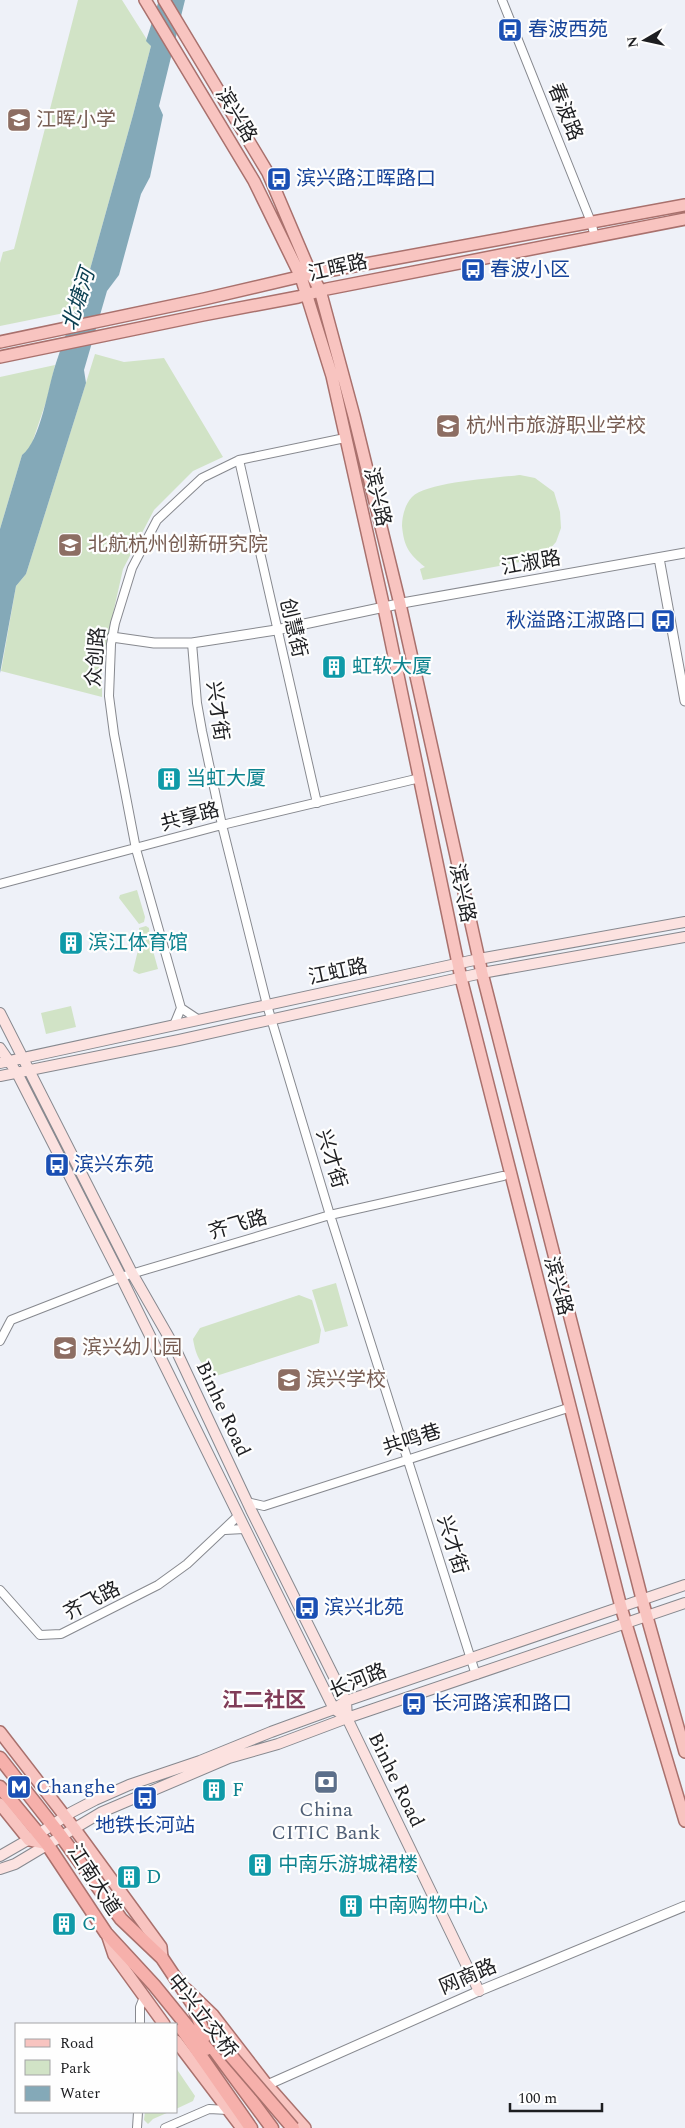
<svg xmlns="http://www.w3.org/2000/svg" width="685" height="2128" font-family="Spectral,'Noto Sans SC',serif">
<rect width="100%" height="100%" fill="#eef1f8"/>
<!-- green -->
<path fill="#d1e3c6" d="M78,0H122L151,46L133,115L84,291L74,311L0,326V263L3,252L14,249Z
M95,354L124,362L164,358L223,457L193,471L154,510L123,569L102,663V697L1,671L16,586L26,574Z
M55,365L47,399L30,449L22,455L0,529V377Z
M520,475L535,478L554,492L560,512L561,528L556,542L542,558L423,580L420,569L425,567C409,554 404,547 402,526C402,517 405,504 412,497C427,482 496,478 520,475Z
M137,890L145,917L144,922L139,924L119,898L120,895Z
M146,926L149,928L150,940L158,969L139,974L133,971L139,946V928Z
M71,1006L76,1027L46,1034L41,1013Z
M336,1283L348,1326L325,1332L312,1290Z
M299,1295L312,1300L321,1330L319,1343L216,1376C201,1366 196,1357 193,1339L200,1328Z
M176,2068L195,2096L193,2101L176,2109Z
M145,2112H169L153,2119L148,2124L144,2120Z"/>
<!-- water -->
<path fill="#84a9b8" d="M159,0H185L159,106L163,115L150,177L141,194L119,275L107,291L84,370L86,383L26,574L16,586L0,673V529L22,455C41,441 48,386 56,363C64,338 73,314 84,291L133,115L151,46L146,41Z"/>
<g fill="none" stroke-linecap="round" stroke-linejoin="round">
<defs>
<path id="minor" d="M502,0L591,222L595,237
M239,460L317,803
M192,643L197,703L202,731L222,825L267,1005L330,1215L476,1675
M0,884L222,825L420,778
M181,1008L199,1020
M174,1025L181,1008L136,849L114,734L109,696L111,644L115,623L132,568L157,520L202,478L239,460L345,438
M0,1341L11,1320L121,1277L330,1215L503,1176
M247,1502L264,1506L571,1407
M225,1530L244,1529
M0,1590L40,1635L61,1634L158,1585L187,1564L238,1516
M140,2024V2007L144,1997
M137,2128L138,2112
M165,2128L209,2109L228,2110"/>
<path id="tertiary" d="M659,558L685,701
M112,637L154,643H192L276,630L408,602L685,553
M267,2085L479,1991L685,1906"/>
<path id="secondary" d="M0,1013L132,1273L175,1348L251,1510L346,1701L347,1718L479,1991
M0,1048L17,1073L121,1277L334,1709L347,1718
M0,1063L479,959L685,922
M0,1076L179,1040L482,973L685,937
M0,1856L40,1833L72,1812L95,1800L129,1785L200,1761L271,1732L334,1709L346,1701L685,1585
M0,1869L15,1864L102,1812L229,1758L278,1744L347,1718L685,1603"/>
<path id="primary" d="M145,0L254,181L301,277L332,376L384,608L461,978L621,1607L685,1821
M164,0L268,173L311,274L320,290L354,416L400,604L482,973L642,1599L685,1752
M0,342L204,299L311,274L685,205
M0,357L203,315L298,297L327,289L685,219
M0,1732L74,1828L161,1947L162,1958
M0,1804L29,1840L47,1844
M107,1934L114,1955L164,2024
M186,1989L213,2015L267,2085L305,2128
M176,2041L242,2128"/>
<path id="trunk" d="M0,1758L61,1836L121,1919L162,1958L192,2003L207,2040L272,2128
M0,1787L47,1844L106,1933L154,1985L206,2049
M182,2029L251,2128"/>
</defs>
<!-- minor casing -->
<use href="#minor" stroke="#87898f" stroke-width="10"/>
<!-- tertiary casing -->
<use href="#tertiary" stroke="#87898f" stroke-width="11"/>
<!-- secondary casing -->
<use href="#secondary" stroke="#87898f" stroke-width="12"/>
<!-- primary casing -->
<use href="#primary" stroke="#a9716d" stroke-width="14"/>
<!-- trunk casing -->
<use href="#trunk" stroke="#a9716d" stroke-width="15"/>
<!-- minor -->
<use href="#minor" stroke="#fff" stroke-width="8"/>
<!-- tertiary -->
<use href="#tertiary" stroke="#fff" stroke-width="9"/>
<!-- secondary -->
<use href="#secondary" stroke="#fce2e0" stroke-width="10"/>
<!-- primary -->
<use href="#primary" stroke="#f8c4c0" stroke-width="11"/>
<!-- trunk -->
<use href="#trunk" stroke="#f6b0ab" stroke-width="12"/>
<defs>
<path id="trunk-bridge" d="M214,2036L293,2128"/>
</defs>
<!-- trunk-bridge casing -->
<use href="#trunk-bridge" stroke="#a9716d" stroke-width="15" stroke-linecap="butt"/>
<!-- trunk-bridge -->
<use href="#trunk-bridge" stroke="#f6b0ab" stroke-width="12"/>
</g>
<!-- icons -->
<defs>
<symbol id="bus-square" viewBox="-11 -11 22 22"><rect x="-9" y="-9" width="18" height="18" rx="4" fill="#1a4fb4" stroke="#fefefe"/><path d="M-5-6H5V4H4V6H2V4H-2V6H-4V4H-5ZM-3.5-4V0h7V-4ZM-3.5 1.2v1.5H-2V1.2ZM2 1.2v1.5H3.5V1.2Z" fill="#fff"/></symbol>
<symbol id="school-square" viewBox="-11 -11 22 22"><rect x="-9" y="-9" width="18" height="18" rx="4" fill="#8d6e63" stroke="#fefefe"/><path d="M0-5L7-2L0 1L-7-2ZM-4 1L0 2.5L4 1V4Q0 6-4 4Z" fill="#fff"/></symbol>
<symbol id="university-square" viewBox="-11 -11 22 22"><rect x="-9" y="-9" width="18" height="18" rx="4" fill="#8d6e63" stroke="#fefefe"/><path d="M0-5L7-2L0 1L-7-2ZM-4 1L0 2.5L4 1V4Q0 6-4 4Z" fill="#fff"/></symbol>
<symbol id="building-square" viewBox="-11 -11 22 22"><rect x="-9" y="-9" width="18" height="18" rx="4" fill="#0f9aa8" stroke="#fefefe"/><path d="M-4-6H4V6H1V3H-1V6H-4ZM-2.5-4.3h1.7v1.8h-1.7ZM.8-4.3h1.7v1.8H.8ZM-2.5-1h1.7V.8h-1.7ZM.8-1h1.7V.8H.8Z" fill="#fff"/></symbol>
<symbol id="bank-square" viewBox="-11 -11 22 22"><rect x="-9" y="-9" width="18" height="18" rx="4" fill="#5c6f8a" stroke="#fefefe"/><path d="M-6-4H6V4H-6ZM0-2.3a2.3 2.3 0 1 0 0 4.6a2.3 2.3 0 1 0 0-4.6Z" fill="#fff"/></symbol>
<symbol id="metro-square" viewBox="-11 -11 22 22"><rect x="-9" y="-9" width="18" height="18" rx="4" fill="#1a4fb4" stroke="#fefefe"/><path d="M-5.5 5V-5H-3L0 0L3-5H5.5V5H3V-.5L0 4L-3-.5V5Z" fill="#fff"/></symbol>
</defs>
<g fill-rule="evenodd">
<use href="#bus-square" x="496" y="16" width="28" height="28"/>
<use href="#school-square" x="5" y="106" width="28" height="28"/>
<use href="#bus-square" x="265" y="165" width="28" height="28"/>
<use href="#bus-square" x="459" y="256" width="28" height="28"/>
<use href="#school-square" x="434" y="412" width="28" height="28"/>
<use href="#university-square" x="56" y="531" width="28" height="28"/>
<use href="#bus-square" x="649" y="607" width="28" height="28"/>
<use href="#building-square" x="320" y="653" width="28" height="28"/>
<use href="#building-square" x="155" y="765" width="28" height="28"/>
<use href="#building-square" x="57" y="929" width="28" height="28"/>
<use href="#bus-square" x="43" y="1151" width="28" height="28"/>
<use href="#school-square" x="51" y="1334" width="28" height="28"/>
<use href="#school-square" x="275" y="1366" width="28" height="28"/>
<use href="#bus-square" x="293" y="1594" width="28" height="28"/>
<use href="#bus-square" x="400" y="1690" width="28" height="28"/>
<use href="#bank-square" x="312" y="1768" width="28" height="28"/>
<use href="#metro-square" x="5" y="1773" width="28" height="28"/>
<use href="#building-square" x="200" y="1776" width="28" height="28"/>
<use href="#bus-square" x="131" y="1784" width="28" height="28"/>
<use href="#building-square" x="246" y="1851" width="28" height="28"/>
<use href="#building-square" x="115" y="1863" width="28" height="28"/>
<use href="#building-square" x="337" y="1892" width="28" height="28"/>
<use href="#building-square" x="50" y="1910" width="28" height="28"/>
</g>
<g text-anchor="middle" dominant-baseline="central" stroke-width="4.5" stroke-linejoin="round" paint-order="stroke">
<!-- transit labels -->
<g font-size="20" fill="#164399" stroke="#fefefe" text-anchor="start">
<text x="528" y="30">春波西苑</text>
<text x="296" y="179">滨兴路江晖路口</text>
<text x="490" y="270">春波小区</text>
<text x="646" y="621" text-anchor="end">秋溢路江淑路口</text>
<text x="74" y="1165">滨兴东苑</text>
<text x="324" y="1608">滨兴北苑</text>
<text x="432" y="1704">长河路滨和路口</text>
<text x="36" y="1787">Changhe</text>
<text x="145" y="1826" text-anchor="middle">地铁长河站</text>
</g>
<!-- street labels -->
<g font-size="20" fill="#1d1e21" stroke="#fefefe">
<text transform="translate(565 112) rotate(68)">春波路</text>
<text transform="translate(236 115) rotate(59)">滨兴路</text>
<text transform="translate(338 268) rotate(-13)">江晖路</text>
<text transform="translate(377 497) rotate(77)">滨兴路</text>
<text transform="translate(531 563) rotate(-10)">江淑路</text>
<text transform="translate(293 628) rotate(77)">创慧街</text>
<text transform="translate(96 657) rotate(-85)">众创路</text>
<text transform="translate(217 711) rotate(82)">兴才街</text>
<text transform="translate(190 817) rotate(-15)">共享路</text>
<text transform="translate(462 893) rotate(78)">滨兴路</text>
<text transform="translate(338 972) rotate(-12)">江虹路</text>
<text transform="translate(331 1159) rotate(73)">兴才街</text>
<text transform="translate(238 1225) rotate(-16)">齐飞路</text>
<text transform="translate(558 1286) rotate(75)">滨兴路</text>
<text transform="translate(223 1409) rotate(65)">Binhe Road</text>
<text transform="translate(412 1440) rotate(-18)">共鸣巷</text>
<text transform="translate(452 1545) rotate(73)">兴才街</text>
<text transform="translate(92 1601) rotate(-27)">齐飞路</text>
<text transform="translate(358 1681) rotate(-22)">长河路</text>
<text transform="translate(396 1780) rotate(64)">Binhe Road</text>
<text transform="translate(94 1880) rotate(57)">江南大道</text>
<text transform="translate(468 1977) rotate(-23)">网商路</text>
<text transform="translate(202 2016) rotate(52)">中兴立交桥</text>
</g>
<!-- education labels -->
<g font-size="20" fill="#785e54" stroke="#fefefe" text-anchor="start">
<text x="36" y="120">江晖小学</text>
<text x="466" y="426">杭州市旅游职业学校</text>
<text x="88" y="545">北航杭州创新研究院</text>
<text x="82" y="1348">滨兴幼儿园</text>
<text x="306" y="1380">滨兴学校</text>
</g>
<!-- culture labels -->
<g font-size="20" fill="#0d838f" stroke="#fefefe" text-anchor="start">
<text x="352" y="667">虹软大厦</text>
<text x="186" y="779">当虹大厦</text>
<text x="88" y="943">滨江体育馆</text>
<text x="232" y="1790">F</text>
<text x="278" y="1865">中南乐游城裙楼</text>
<text x="146" y="1877">D</text>
<text x="368" y="1906">中南购物中心</text>
<text x="82" y="1924">C</text>
</g>
<!-- service labels -->
<g font-size="20" fill="#4e5e75" stroke="#fefefe">
<text x="326" y="1810">China<tspan x="326" dy="23">CITIC Bank</tspan></text>
</g>
<!-- water labels -->
<g font-size="21" font-style="italic" fill="#0c4052" stroke="#fefefe">
<text transform="translate(79 300) rotate(-72)">北塘河</text>
</g>
<!-- neighbourhood labels -->
<g font-size="21" font-weight="bold" fill="#803c58" stroke="#fefefe">
<text x="264" y="1701">江二社区</text>
</g>
</g>
<!-- legend -->
<rect x="15" y="2023" width="162" height="90" fill="#fefefe" stroke="#a4a4a6"/>
<rect x="25" y="2039" width="25" height="8" fill="#f8c4c0" stroke="#a4a4a6"/>
<text x="60" y="2048" font-size="15" fill="#1d1e21">Road</text>
<rect x="25" y="2060" width="25" height="15" fill="#d1e3c6" stroke="#a4a4a6"/>
<text x="60" y="2073" font-size="15" fill="#1d1e21">Park</text>
<rect x="25" y="2086" width="25" height="15" fill="#84a9b8" stroke="#a4a4a6"/>
<text x="60" y="2098" font-size="15" fill="#1d1e21">Water</text>
<!-- north arrow -->
<g transform="translate(645 40) rotate(261)" stroke="#fefefe" stroke-width="4" paint-order="stroke">
<path d="M0-4L9 19L0 12L-9 19Z" fill="#1d1e21"/>
<text y="-8" font-size="14" font-weight="bold" text-anchor="middle" fill="#1d1e21">N</text>
</g>
<!-- scale -->
<path d="M510 2103v8h92v-8" fill="none" stroke="#1d1e21" stroke-width="2.5"/>
<text x="518" y="2103" font-size="15" fill="#1d1e21" stroke="#fefefe" stroke-width="4" paint-order="stroke">100 m</text>
</svg>
